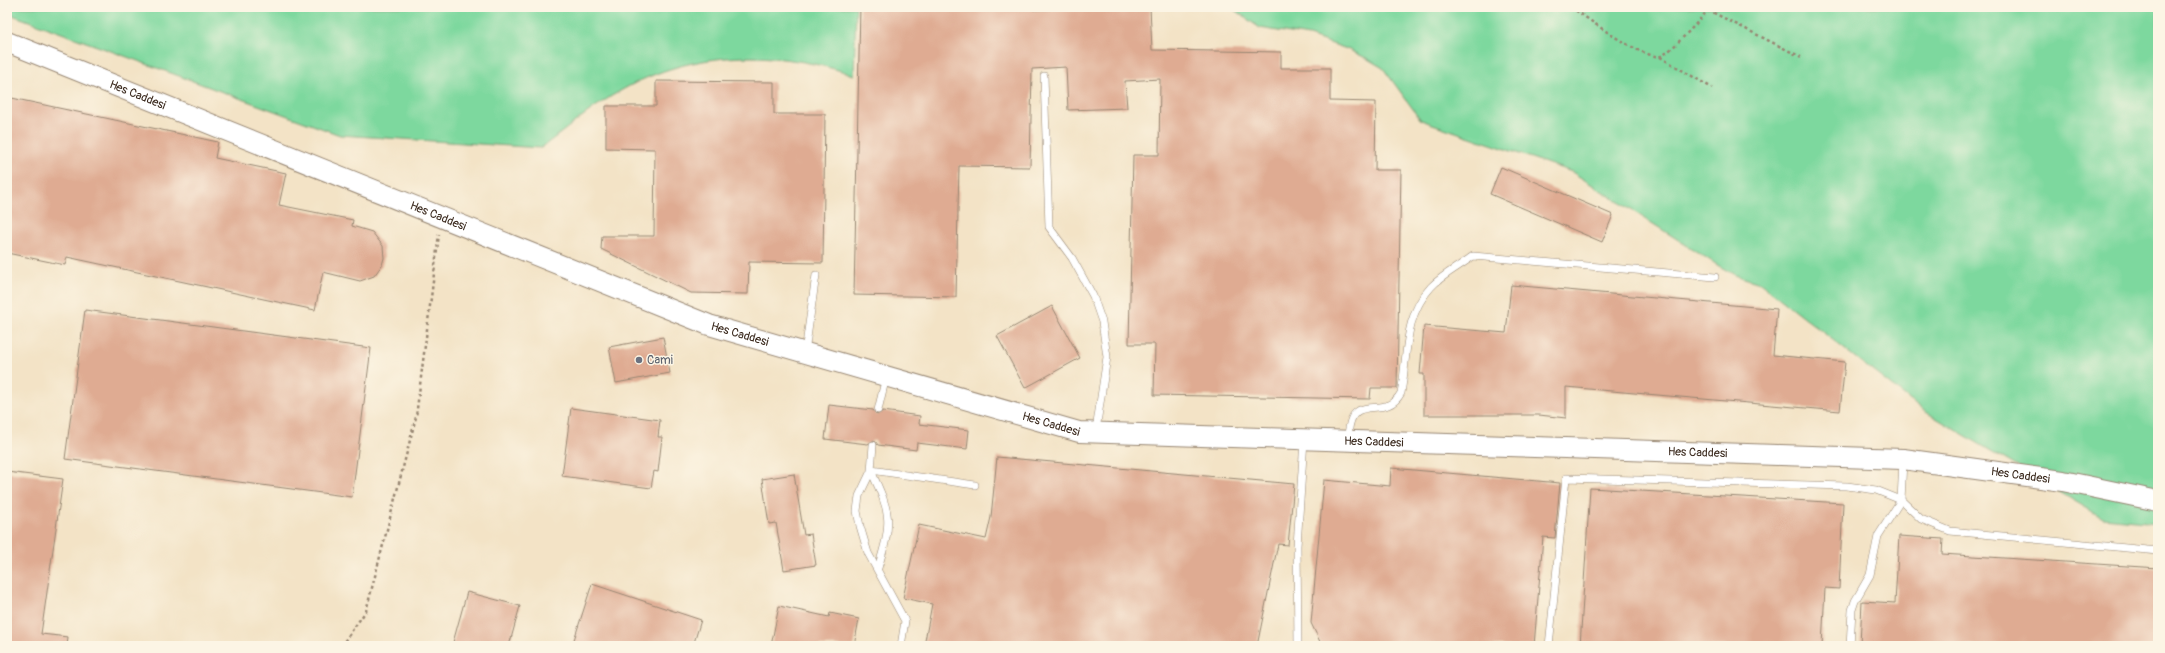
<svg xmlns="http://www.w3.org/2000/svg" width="2165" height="653" font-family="Pangolin,sans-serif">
<rect width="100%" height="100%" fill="#fcf5e5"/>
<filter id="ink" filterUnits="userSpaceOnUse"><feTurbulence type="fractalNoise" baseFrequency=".025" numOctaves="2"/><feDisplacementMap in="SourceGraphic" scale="8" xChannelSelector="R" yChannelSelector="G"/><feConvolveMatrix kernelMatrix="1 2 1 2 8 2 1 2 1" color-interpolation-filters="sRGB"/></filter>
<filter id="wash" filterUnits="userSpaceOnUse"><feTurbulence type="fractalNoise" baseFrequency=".012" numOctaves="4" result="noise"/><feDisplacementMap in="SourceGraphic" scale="16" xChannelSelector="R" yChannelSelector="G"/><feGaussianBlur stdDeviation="0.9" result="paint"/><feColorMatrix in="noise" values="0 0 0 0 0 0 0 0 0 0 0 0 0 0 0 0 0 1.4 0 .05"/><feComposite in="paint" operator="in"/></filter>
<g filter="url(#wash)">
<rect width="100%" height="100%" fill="#f3e3c6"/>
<!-- green -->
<path fill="#7dd89e" stroke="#5c815e" d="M7,7H856L854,75C777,49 694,49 622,90C593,106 568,128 541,148L340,135L7,13Z
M1230,7H2158V523L2103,518L1921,409L1760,283L1735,275L1719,266L1572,172L1421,120L1383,68L1366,58L1347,49L1309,36L1260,28Z"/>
<g id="blocks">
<!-- building -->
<path fill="#dfab92" d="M860,7H1033V10L1150,7L1152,50L1281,52V68H1330V101L1376,102L1375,170H1401L1397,388H1371L1370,399L1154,395L1155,344H1129L1133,155H1159L1160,79L1125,81L1127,108L1068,110L1066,67L1032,69L1030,167L959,166L956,297L854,295Z
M656,81L774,82V114H825L823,263L749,262L748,294L691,293L601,249L602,236H654L655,149L606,148V106H656Z
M7,97L218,142L215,158L286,173L279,205L353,220L352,226L372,232L383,246L384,258L382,265L374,276L360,281L323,272L315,310L67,257L65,265L7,253Z
M1501,167L1613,215L1602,242L1490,194Z
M1511,285L1777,309L1773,355L1845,362L1840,411L1566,387V418L1539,415H1424V374H1420L1424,326L1506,333Z
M1052,306L1080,358L1025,388L997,336Z
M85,310L371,348L352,497L65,459Z
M663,337L670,373L616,383L609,347Z
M829,405L873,410L877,415L883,411L920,416L919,424L969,430L967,449L917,443L916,450L878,445L874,440L868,444L825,439Z
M571,408L660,420L658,437H662L658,472L654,471L651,488L562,476Z
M997,457L1294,484L1288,545L1278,544L1257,646H924L932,604L903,598L919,525L986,539L991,517Z
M1391,468L1560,483L1555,538L1543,537L1534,646H1322L1311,623L1324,480L1390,486Z
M7,472L63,479L41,634L68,637L67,646H7Z
M794,474L804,535L811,534L816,565L784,570L776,523L769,524L762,479Z
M1590,488L1843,503L1839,589L1825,588L1822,646H1580Z
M1899,536L1943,539L1942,554L2158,568V646H1860L1862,601L1895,603Z
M592,584L701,620L693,646H572Z
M467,592L520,606L509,646H452Z
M779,606L829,617L830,613L859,619L854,646H771Z"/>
</g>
</g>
<g filter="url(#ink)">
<use href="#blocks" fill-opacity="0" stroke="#978672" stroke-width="1"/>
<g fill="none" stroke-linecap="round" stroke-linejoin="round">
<defs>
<path id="lane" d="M1044,76L1049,227L1072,258L1093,296L1102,322L1107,357L1096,430
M805,352L816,275
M878,410L886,377
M1348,440C1349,386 1384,424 1401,393C1408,356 1403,317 1431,287C1442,275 1460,266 1473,256L1715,277
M873,445L871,471L859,496L857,511L860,526L868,553L905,621L901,646
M1903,461L1901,500L1921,519L1950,531L2158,551
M871,470L975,485
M871,471C892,515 892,522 878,568
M1298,646L1297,546L1304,440
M1549,646L1566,478L1847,486L1876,490L1901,500L1878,536L1870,575L1855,601L1852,610L1850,646"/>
<g id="secondary">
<path id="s1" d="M7,42L709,325L1079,432L1903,459L2063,481L2158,501"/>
</g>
</defs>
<!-- lane casing -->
<use href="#lane" stroke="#978672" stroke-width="8"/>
<!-- secondary casing -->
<use href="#secondary" stroke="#978672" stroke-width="22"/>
<!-- path -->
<path stroke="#978672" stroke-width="2.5" stroke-dasharray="3 3" stroke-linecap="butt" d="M1571,7C1587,18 1643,60 1661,56C1669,54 1704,16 1710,7
M1708,10L1801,57
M1660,57L1712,88
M341,646L366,611L416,417L439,234"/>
<!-- lane -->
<use href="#lane" stroke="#fff" stroke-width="7"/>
<!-- secondary -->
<use href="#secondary" stroke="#fff" stroke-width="20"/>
</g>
</g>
<!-- markers -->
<circle fill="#6b7280" stroke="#fcf5e5" stroke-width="1.5" cx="639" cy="360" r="4"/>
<g text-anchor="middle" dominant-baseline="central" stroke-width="3" stroke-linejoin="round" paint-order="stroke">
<!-- street labels -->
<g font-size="12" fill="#3b2a1e" stroke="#fcf5e5">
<text stroke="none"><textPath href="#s1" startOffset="141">Hes Caddesi</textPath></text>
<text stroke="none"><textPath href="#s1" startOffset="465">Hes Caddesi</textPath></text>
<text stroke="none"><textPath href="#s1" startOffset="789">Hes Caddesi</textPath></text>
<text stroke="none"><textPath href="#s1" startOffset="1113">Hes Caddesi</textPath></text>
<text stroke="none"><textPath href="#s1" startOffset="1437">Hes Caddesi</textPath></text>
<text stroke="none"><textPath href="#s1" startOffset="1761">Hes Caddesi</textPath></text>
<text stroke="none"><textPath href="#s1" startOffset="2085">Hes Caddesi</textPath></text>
</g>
<!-- worship labels -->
<g font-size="12" fill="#5b616d" stroke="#fcf5e5" text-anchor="start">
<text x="647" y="360">Cami</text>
</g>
</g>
<!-- margin -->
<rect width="2165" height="653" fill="none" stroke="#fcf5e5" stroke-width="24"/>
</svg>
